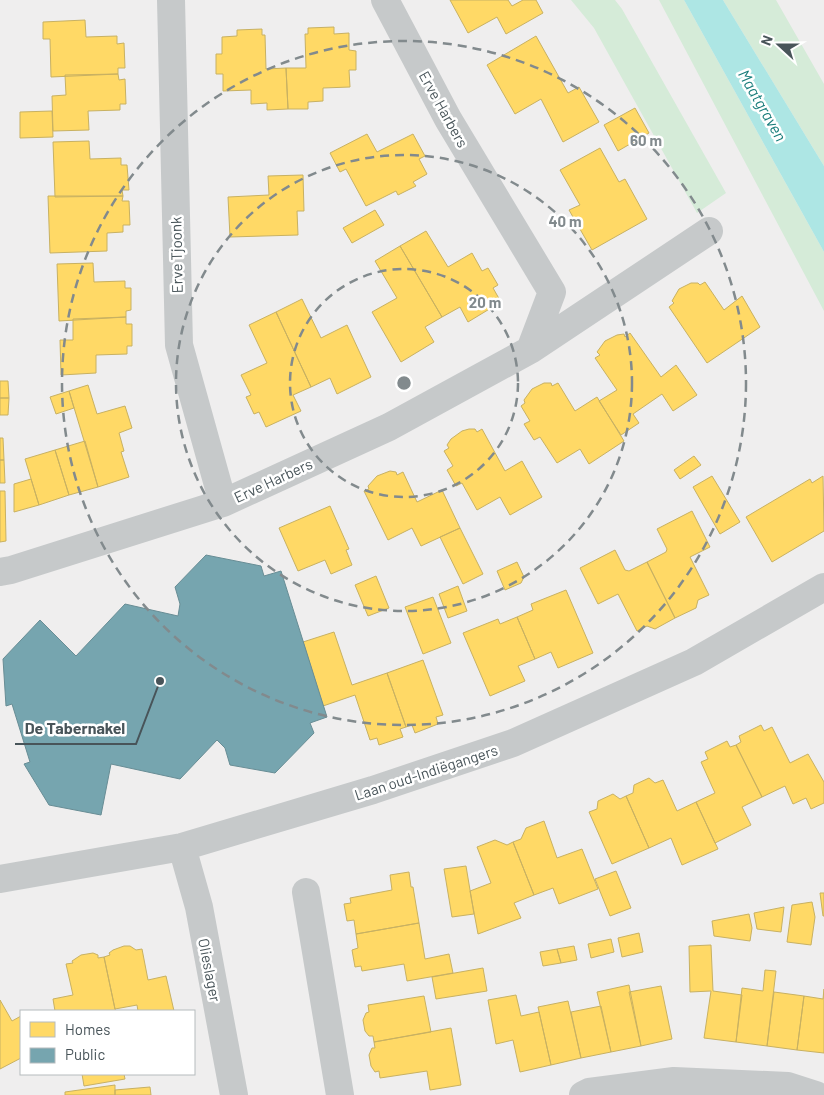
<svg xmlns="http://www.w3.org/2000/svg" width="824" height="1095" font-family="Barlow,sans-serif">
<rect width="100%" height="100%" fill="#efeeee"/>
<!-- green -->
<path fill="#d5ebd8" d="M571,0H615L622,9L726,193L697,213L594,28Z
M659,0H684L824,252V311Z
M723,0H776L824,84V166Z"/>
<!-- water -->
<path fill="#ade6e4" d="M684,0H723L824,166V252Z"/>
<!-- homes -->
<path fill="#ffd966" stroke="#c8b162" d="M450,0H508L512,6L523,0H536L543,13L506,34L497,17L468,33Z
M85,20L86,37L117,36V44L124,43L125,68H118V74L51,77L50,39H43V22Z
M334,27V34L349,33V50L356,51V70H349L350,87L323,88V101L308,102V109H288L286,68H306L305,34H308V28Z
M262,29V35H265L266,69L286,68L288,109L267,110V103L251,104V90L223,91V74H216V54H222V37L237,36V30Z
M536,36L568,93L579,87L599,122L563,142L541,99L515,114L487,65Z
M118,74L119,80L125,79L126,104H120V110L88,111L89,130L53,131L52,96L66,95L65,75Z
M635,108L649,133L618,151L604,125Z
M52,111L53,137L20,138V112Z
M367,134L377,152L413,134L425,156L419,159L427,174L413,182L416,186L398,195L396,191L366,206L346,169L340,172L330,153Z
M89,141L90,159L121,158V165H127L129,190H122L123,196L55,197L53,142Z
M600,148L619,182L625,179L647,219L592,250L569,210L580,205L560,170Z
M303,175L304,211H297L298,235L230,237L228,197L269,195L268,176Z
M48,196H123L122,201H129L130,225H123V232L107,233V251L50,253Z
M375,210L384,225L352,243L343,228Z
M426,231L448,267L472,253L482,271L488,268L498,285L493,288L501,302L468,322L460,307L442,317L400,246Z
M400,246L442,317L425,327L434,342L401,362L372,312L397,298L375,261Z
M93,263L94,282L125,281V288H131V310L126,311V317L59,321L57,264Z
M705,282L724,310L742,296L760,327L707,363L669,307L674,303L672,301L679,289L691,283H698L700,285Z
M302,299L321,338L347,325L371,377L337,394L330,378L311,387L276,312Z
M276,312L311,387L293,395L301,411L266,427L259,412L254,414L246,397L251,395L241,375L267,363L249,325Z
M126,317V324H132V346H127V354L96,355V373L61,375L60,340H73V319Z
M630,333L661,377L676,365L697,395L673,411L662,394L633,414L639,423L621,435L599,401L617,390L595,358L600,355L597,352L605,341L617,335L624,334L625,337Z
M0,381H8L9,398H0Z
M544,383H551L552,386L558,383L575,411L597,397L624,441L589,464L580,449L557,463L540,437L534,440L524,424L530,421L521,406L525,403L524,400L532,389Z
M88,385L97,414L125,406L132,428L119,433L124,451L121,452L129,477L98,487L69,391Z
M69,391L74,408L56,414L50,397Z
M0,398H9L8,415H0Z
M469,429H475L477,432L482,429L505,471L522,461L542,497L510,515L500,497L477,510L462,483L456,486L447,470L453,466L444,451L449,448L447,445L451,439L462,431Z
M0,438H3L4,460H0Z
M85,441L98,487L69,495L55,450Z
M55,450L69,495L39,505L25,459Z
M694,456L701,465L680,479L674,470Z
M0,460H4L5,483H0Z
M390,471L396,472L397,475L403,472L417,502L442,490L460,528L421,546L412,528L388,540L364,491L369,489L368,486L377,476Z
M712,476L740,522L720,534L693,487Z
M823,476L824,531L772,562L746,517L810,479L812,483Z
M31,479L39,505L14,512V484Z
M0,491H5L6,541L0,542Z
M330,506L349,549L346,550L352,565L331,574L325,560L298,571L279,528Z
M692,511L710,547L690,557L709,595L698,600L696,608L675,618L647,562L666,552L667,549L657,529Z
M460,528L483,574L463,584L440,537Z
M615,550L625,570L629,571L647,562L675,618L655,629L647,626L637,631L618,594L598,604L580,568Z
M517,562L524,577L521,583L505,590L497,571Z
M376,576L389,608L368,616L355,585Z
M458,586L467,611L448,618L439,594Z
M566,590L593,653L558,668L551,652L535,659L517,617L533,610L531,604Z
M433,597L451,643L423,654L405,607Z
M517,617L535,659L518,666L525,681L490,696L463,633L498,619L500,624Z
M334,632L352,685L387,673L406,727L400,729L403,737L379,745L377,738L370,740L355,695L323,706L303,642Z
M423,660L443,715L436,717L438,724L415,733L412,725L406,727L387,673Z
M761,725L764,731L772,727L790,763L808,754L824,782V803L811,809L806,798L793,804L785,786L762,797L736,745L741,742L739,736Z
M727,741L730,747L736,745L762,797L742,807L751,825L715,843L696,802L715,793L701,762L708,759L705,752Z
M649,778L655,783L663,780L677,811L696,802L718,849L682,865L671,838L649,848L626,796L633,793L634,785Z
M613,794L620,799L626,796L649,848L612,864L589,812L597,809L598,801Z
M544,821L557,858L582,849L598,889L559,904L553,888L534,895L513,842L521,839L526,828Z
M495,840L507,845L513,842L534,895L514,903L521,918L478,934L470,891L491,883L477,847Z
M466,866L474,914L452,917L444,869Z
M616,871L631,908L610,916L595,879Z
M409,872L411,887H413L419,923L356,934L354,920L347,921L344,904L351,903L350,898L392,890L390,875Z
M820,893H824V916H823Z
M812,902L815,917L811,945L787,942L792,905Z
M784,907L781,932L757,929L754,913Z
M749,914L752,928L750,941L714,936L712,921Z
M419,923L425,959L449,954L453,973L407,981L404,964L362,971L361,966L355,967L352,950L358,948L356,934Z
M639,933L643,952L622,957L618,938Z
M611,939L614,952L591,958L588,944Z
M711,945L713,991L742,995L736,1042L704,1038L711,991L690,992L689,946Z
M124,946H130L136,950L142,949L148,980L166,976L174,1011H138L137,1005L115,1009L104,957L110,955L109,953L113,950Z
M574,946L577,960L561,963L557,949Z
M557,949L561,963L543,966L540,952Z
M93,953L98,955V958L104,957L115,1009L116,1011H55L53,999L73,995L66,964L73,963L72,961L81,955Z
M483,968L487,991L436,999L432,977Z
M765,970L776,971L767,1046L736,1042L742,988L763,991Z
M629,985L641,1046L611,1052L597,992Z
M661,986L672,1039L641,1046L629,992Z
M824,989V1053L797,1050L804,996L823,999Z
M774,992L804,996L797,1050L767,1046Z
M516,995L521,1016L539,1012L551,1065L520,1072L513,1040L496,1044L488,1000Z
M424,996L431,1032L374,1042L373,1036H369L365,1031L363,1020L366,1013L369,1012L368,1005Z
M0,1000L12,1021L21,1016V1058L0,1069Z
M568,1001L581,1058L551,1065L538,1007Z
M601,1006L611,1052L581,1058L571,1012Z
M451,1028L461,1085L430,1090L427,1071L380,1078L379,1071L375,1072L371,1066L369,1055L372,1048H375L374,1042Z
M82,1074H124L125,1079L84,1086Z
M115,1085V1095H65V1092Z
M150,1087L151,1095H115V1090Z"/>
<!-- public -->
<path fill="#76a5af" stroke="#688d95" d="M206,555L261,566L264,576L281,571L327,717L310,723L314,733L275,773L230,765L225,748L217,740L180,779L111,764L101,815L49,805L24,764L30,762L12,704L6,706L3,659L40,620L76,656L125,604L178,616L180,604L175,587Z"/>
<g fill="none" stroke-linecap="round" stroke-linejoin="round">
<!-- minor -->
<path stroke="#c6c9ca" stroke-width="28" d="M171,0L179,345L223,503
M385,0L448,119L552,292L530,350
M0,572L11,570L223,503L389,427L530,350L709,231
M182,847L199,907L234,1095
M0,879L182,847L373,790L513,743L694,662L824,587
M306,892L340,1095
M583,1095L589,1092L674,1081L788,1086L816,1095"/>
</g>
<!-- distance rings -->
<g fill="none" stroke="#828a8d" stroke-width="2.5" stroke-dasharray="9 6">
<circle cx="404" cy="383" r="114"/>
<circle cx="404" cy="383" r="228"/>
<circle cx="404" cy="383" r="342"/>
</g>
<g text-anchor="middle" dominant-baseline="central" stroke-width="5" stroke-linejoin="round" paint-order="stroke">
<!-- street labels -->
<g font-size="15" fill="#485459" stroke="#fff">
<text transform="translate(444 109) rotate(61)">Erve Harbers</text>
<text transform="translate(176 255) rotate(-91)">Erve Tjoonk</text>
<text transform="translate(273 480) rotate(-25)">Erve Harbers</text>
<text transform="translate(426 772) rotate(-18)">Laan oud-Indiëgangers</text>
<text transform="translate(210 970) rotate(79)">Olieslager</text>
</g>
<!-- water labels -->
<g font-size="16" font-style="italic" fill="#197d7b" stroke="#fff">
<text transform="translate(763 105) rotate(60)">Maatgraven</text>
</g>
</g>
<circle cx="404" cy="383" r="8" fill="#828a8d" stroke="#fff" stroke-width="2.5"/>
<g font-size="15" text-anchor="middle" font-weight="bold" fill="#828a8d" stroke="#fff" stroke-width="5" stroke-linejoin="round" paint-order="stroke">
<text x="646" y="146">60 m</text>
<text x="565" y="227">40 m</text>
<text x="485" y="308">20 m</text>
</g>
<!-- callouts -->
<path fill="none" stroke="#485459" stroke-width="2" d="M160 681L136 744H15"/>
<circle fill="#485459" stroke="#fff" stroke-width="2" cx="160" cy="681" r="5"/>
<g font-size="16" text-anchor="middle" font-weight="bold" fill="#485459" stroke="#fff" stroke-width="5" stroke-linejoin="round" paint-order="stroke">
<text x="75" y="734">De Tabernakel</text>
</g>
<!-- legend -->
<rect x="20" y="1010" width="175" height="65" fill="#ffffff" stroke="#b6bbbd"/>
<rect x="30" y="1022" width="25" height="15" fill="#ffd966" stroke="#b6bbbd"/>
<text x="65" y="1035" font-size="15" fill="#485459">Homes</text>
<rect x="30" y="1048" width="25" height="15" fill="#76a5af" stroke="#b6bbbd"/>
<text x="65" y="1060" font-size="15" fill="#485459">Public</text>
<!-- north arrow -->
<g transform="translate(779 45) rotate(291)" stroke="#ffffff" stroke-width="4" paint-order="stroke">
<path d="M0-4L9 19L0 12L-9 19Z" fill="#485459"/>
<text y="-8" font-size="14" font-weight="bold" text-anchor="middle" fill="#485459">N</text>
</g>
</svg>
